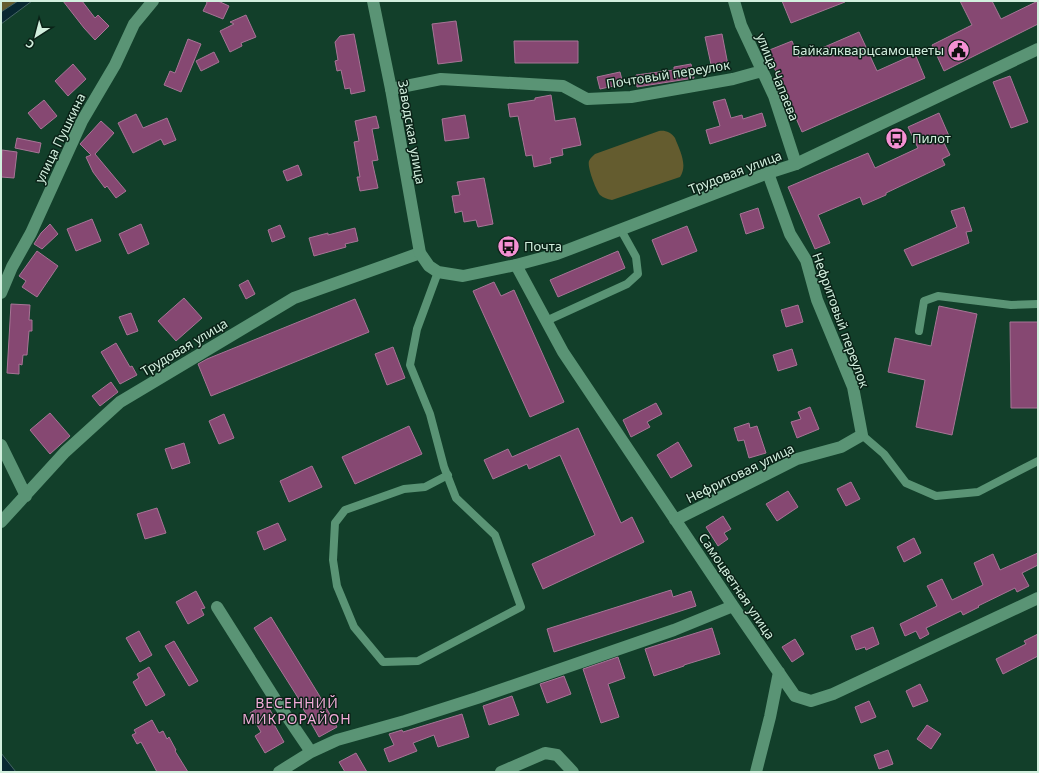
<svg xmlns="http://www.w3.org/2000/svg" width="1039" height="773" font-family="'Noto Sans',sans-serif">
<rect width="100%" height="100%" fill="#123f2a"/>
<!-- green -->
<path fill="#645c2f" d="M1,1H18L1,12Z
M659,131C665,130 671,132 675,138C680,151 688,165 680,177L612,200C607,199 604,198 600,195C596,190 587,167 589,161C590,158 593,156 595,154Z"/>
<!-- water -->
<path fill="#082831" stroke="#456465" d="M18,1H32L1,24V12Z
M1,753L16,772H1Z"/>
<!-- building -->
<path fill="#864872" stroke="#a77596" d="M63,1H82L95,18L98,15L109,26L95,40L84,28Z
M206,1H218L229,6L223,19L203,11L207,3Z
M782,1H845V2L791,23Z
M960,1H992L1001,19L1038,1V24L944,71L932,45L972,25Z
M246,15L256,37L241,43L242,46L230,52L220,31L234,24L230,22Z
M456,21L462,61L438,64L432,24Z
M859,32L877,71L915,54L925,78L802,132L767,51L792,41L799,58Z
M354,34L365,91L351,94L350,88L345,89L341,70L337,71L335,61L338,60L335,42L340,36Z
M722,34L728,65L712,69L705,37Z
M188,39L201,44L181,92L164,85L170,71L175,73Z
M514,41H578V63H515Z
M214,52L219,62L201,71L196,61Z
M73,64L86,79L68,96L55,81Z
M691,64L694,78L637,87L636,75L674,70V67Z
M620,72L623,84L600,89L597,77Z
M1010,76L1028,122L1011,128L993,82Z
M551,95L555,121L575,118L581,145L562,149L563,155L550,158L551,163L534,167L532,155L526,156L518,116L510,117L508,104L535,100V98Z
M725,99L731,118L742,115L743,119L762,113L766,126L710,144L706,130L720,126L713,102Z
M44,100L57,116L41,129L28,113Z
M939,113L949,136L942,139L950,155L942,159L945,165L886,193V195L863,205L860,197L818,215L830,243L815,249L788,187L868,153L875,168L918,148L908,127Z
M136,114L143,128L167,118L176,140L164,145L161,139L133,153L118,123Z
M465,115L469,138L445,141L442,119Z
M376,116L379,128L372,129L378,160L372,161L378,188L360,191L357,177H360L354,142L359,141L355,121Z
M101,121L114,133L95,154L126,191L116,198L107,186L105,188L93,172L86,157L91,155L80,144Z
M17,138L41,143L39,153L15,148Z
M2,150L17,152L14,178L1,177Z
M298,165L302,175L287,181L283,171Z
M484,178L493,224L478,227L476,220L464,222L462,211L455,213L452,196L460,195L457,182Z
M964,207L972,231L966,232L969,243L912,266L904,250L957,227L951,211Z
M758,208L764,228L746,234L740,214Z
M92,219L101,241L76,251L67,229Z
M50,224L58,234L42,249L34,244L41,233Z
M141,224L149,244L128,254L119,234Z
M280,225L285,237L272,242L268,230Z
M687,226L697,251L662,265L652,240Z
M355,228L358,241L345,244L346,247L314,256L309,238L328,233V235Z
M37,251L58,266L37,297L22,287L26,281L19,276Z
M618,251L625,268L558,297L550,280Z
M248,280L255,294L246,299L239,285Z
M494,282L501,296L514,290L564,402L530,417L473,291Z
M184,298L202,318L176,341L158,321Z
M355,299L369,332L211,396L198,364L207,359Z
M11,304L30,305L29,320H32V331H29L27,355H23L22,365L19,364V374L7,373Z
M798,305L803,322L786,327L781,310Z
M939,306L977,314L952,435L916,427L925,380L888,372L895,338L931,346Z
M131,313L138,331L127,335L119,317Z
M1010,322H1038V408H1011Z
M116,343L130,367L132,366L137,375L120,384L101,352Z
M393,347L405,378L387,385L375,354Z
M792,349L797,365L778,371L773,355Z
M111,382L118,392L100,406L92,396Z
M656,403L662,414L647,422L650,427L631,437L623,420Z
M810,407L819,429L797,438L791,422L801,419L798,412Z
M50,413L70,436L50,454L30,430Z
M224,414L234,438L219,444L209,421Z
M749,423L750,428L757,426L766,453L749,458L744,440L738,441L734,428Z
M409,426L422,454L355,484L342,457Z
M578,428L621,523L632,517L644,542L543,589L532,564L595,535L560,455L529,469L527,464L493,479L484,460L508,449L512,457Z
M678,442L692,466L671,478L657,455Z
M184,443L190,463L172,469L165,449Z
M312,466L322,487L289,502L280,481Z
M851,482L860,499L846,506L837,489Z
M788,491L798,507L777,521L766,504Z
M157,508L166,533L145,539L137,514Z
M723,516L731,529L724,533L728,539L718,546L706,527Z
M278,523L286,540L264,550L257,532Z
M914,538L921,553L904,562L897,547Z
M1038,553V565L1022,573L1029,586L1017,592L1015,588L978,606L979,607L963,615L961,611L926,628L929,634L920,639L916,631L905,636L900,624L937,606L927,586L942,579L952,600L983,585L974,563L993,554L1000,570Z
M671,590L673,597L691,591L696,606L554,652L547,629Z
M196,591L205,608L201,609L204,615L188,624L176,602Z
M271,617L319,695L337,727L319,737L301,705L302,704L254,628Z
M873,627L879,644L866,650L865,647L856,650L851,636Z
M712,628L720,654L684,665V666L654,676L645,649Z
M139,631L152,655L140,662L126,638Z
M1038,634V656L1003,674L996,659L1026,644L1024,641Z
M795,639L804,654L792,662L782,647Z
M174,641L198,681L189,686L165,646Z
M618,657L625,678L608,684L619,717L601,723L583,669Z
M149,667L165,695L146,706L133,682L139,678L137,674Z
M564,676L571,694L547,703L540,684Z
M920,684L928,701L913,707L906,691Z
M512,696L519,715L489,725L483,706Z
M869,701L876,717L861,723L855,707Z
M266,703L274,717L271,719L284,742L265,753L255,736L261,732L250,713Z
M462,714L469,737L438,747L434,735L413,743L417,751L389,762L384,749L394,745L389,734L402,730L403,732Z
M152,720L159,733L163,731L167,739L169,737L176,750L175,751L188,772H157L141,742L137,744L132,735L136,733L134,730Z
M927,725L941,734L931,749L917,739Z
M888,750L893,764L879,769L874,755Z
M356,753L367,772H345L339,762Z"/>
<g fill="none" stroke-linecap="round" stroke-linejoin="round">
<!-- service -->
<path stroke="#5a9475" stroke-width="8" d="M438,272L417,329L410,365L430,414L444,467L456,498L495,535L521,607L418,661L383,662L354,627L337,586L333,560L335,523L345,510L404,489L425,487L448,475
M546,321L627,284L638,274L636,257L621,230
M919,331L924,301L938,296L1011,305L1038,304
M862,435L884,454L906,483L936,496L978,492L1038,461"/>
<!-- minor -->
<path stroke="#5a9475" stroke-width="12" d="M734,1L741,25L774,96L796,164
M391,89L441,79L563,86L587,99L631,97L733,79L762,71
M516,265L563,352L733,606L795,696L811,701L833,694L1038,598
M1,293L12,267L31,233L82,121L115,65L134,24L153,1
M1,445L26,496
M675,520L797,459L841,447L862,435L853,387L817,300L806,260L790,234L768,173
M1,522L65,452L120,402L294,298L420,253
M217,607L275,699L311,752
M279,772L311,752L337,740L405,721L477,698L674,630L733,606
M501,772L545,753L557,755L573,772
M756,772L770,717L779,672"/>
<!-- tertiary -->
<path stroke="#5a9475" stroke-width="12" d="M373,1L391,89L420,253L429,266L438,272L463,276L516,265L557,254L768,173L796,164L1038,49"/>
</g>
<!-- icons -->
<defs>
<symbol id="civic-disc" viewBox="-11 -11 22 22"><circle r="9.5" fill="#f491d4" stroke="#0a2217"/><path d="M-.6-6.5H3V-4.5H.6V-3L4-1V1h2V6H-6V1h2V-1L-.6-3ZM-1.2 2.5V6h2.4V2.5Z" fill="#111"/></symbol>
<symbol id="bus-disc" viewBox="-11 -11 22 22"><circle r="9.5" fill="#f491d4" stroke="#0a2217"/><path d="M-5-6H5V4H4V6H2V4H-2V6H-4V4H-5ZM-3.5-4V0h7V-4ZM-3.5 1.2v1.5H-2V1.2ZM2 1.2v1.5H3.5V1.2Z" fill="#111"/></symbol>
</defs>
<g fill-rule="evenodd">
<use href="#civic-disc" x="946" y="38" width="25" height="25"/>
<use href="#bus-disc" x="884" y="126" width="25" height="25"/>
<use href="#bus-disc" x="496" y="234" width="25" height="25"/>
</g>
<g text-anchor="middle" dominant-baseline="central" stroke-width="3" stroke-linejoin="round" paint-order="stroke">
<!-- poi labels -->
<g font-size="13" fill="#d2efde" stroke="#0a2217" text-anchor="start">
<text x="944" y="50" text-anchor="end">Байкалкварцсамоцветы</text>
<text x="912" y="138">Пилот</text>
<text x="524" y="246">Почта</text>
</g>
<!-- street labels -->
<g font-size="13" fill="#d2efde" stroke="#0a2217">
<text transform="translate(668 74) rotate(-9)">Почтовый переулок</text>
<text transform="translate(778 77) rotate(68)">улица Чапаева</text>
<text transform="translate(412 132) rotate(80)">Заводская улица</text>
<text transform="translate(60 138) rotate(-64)">улица Пушкина</text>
<text transform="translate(735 172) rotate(-21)">Трудовая улица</text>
<text transform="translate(841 320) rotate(70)">Нефритовый переулок</text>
<text transform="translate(184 347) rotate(-31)">Трудовая улица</text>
<text transform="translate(740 473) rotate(-26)">Нефритовая улица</text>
<text transform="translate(737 586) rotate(56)">Самоцветная улица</text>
</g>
<!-- neighbourhood labels -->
<g font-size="14" letter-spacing="1" fill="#f2acd9" stroke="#0a2217">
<text x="297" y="702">ВЕСЕННИЙ<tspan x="297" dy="16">МИКРОРАЙОН</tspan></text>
</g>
</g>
<!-- border -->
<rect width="1039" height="773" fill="none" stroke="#d2efde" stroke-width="4"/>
<!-- north arrow -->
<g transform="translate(36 36) rotate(216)" stroke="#0a2217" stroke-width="3" paint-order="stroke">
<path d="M0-3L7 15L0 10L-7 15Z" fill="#d2efde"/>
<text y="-6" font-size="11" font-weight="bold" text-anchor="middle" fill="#d2efde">С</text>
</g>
</svg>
